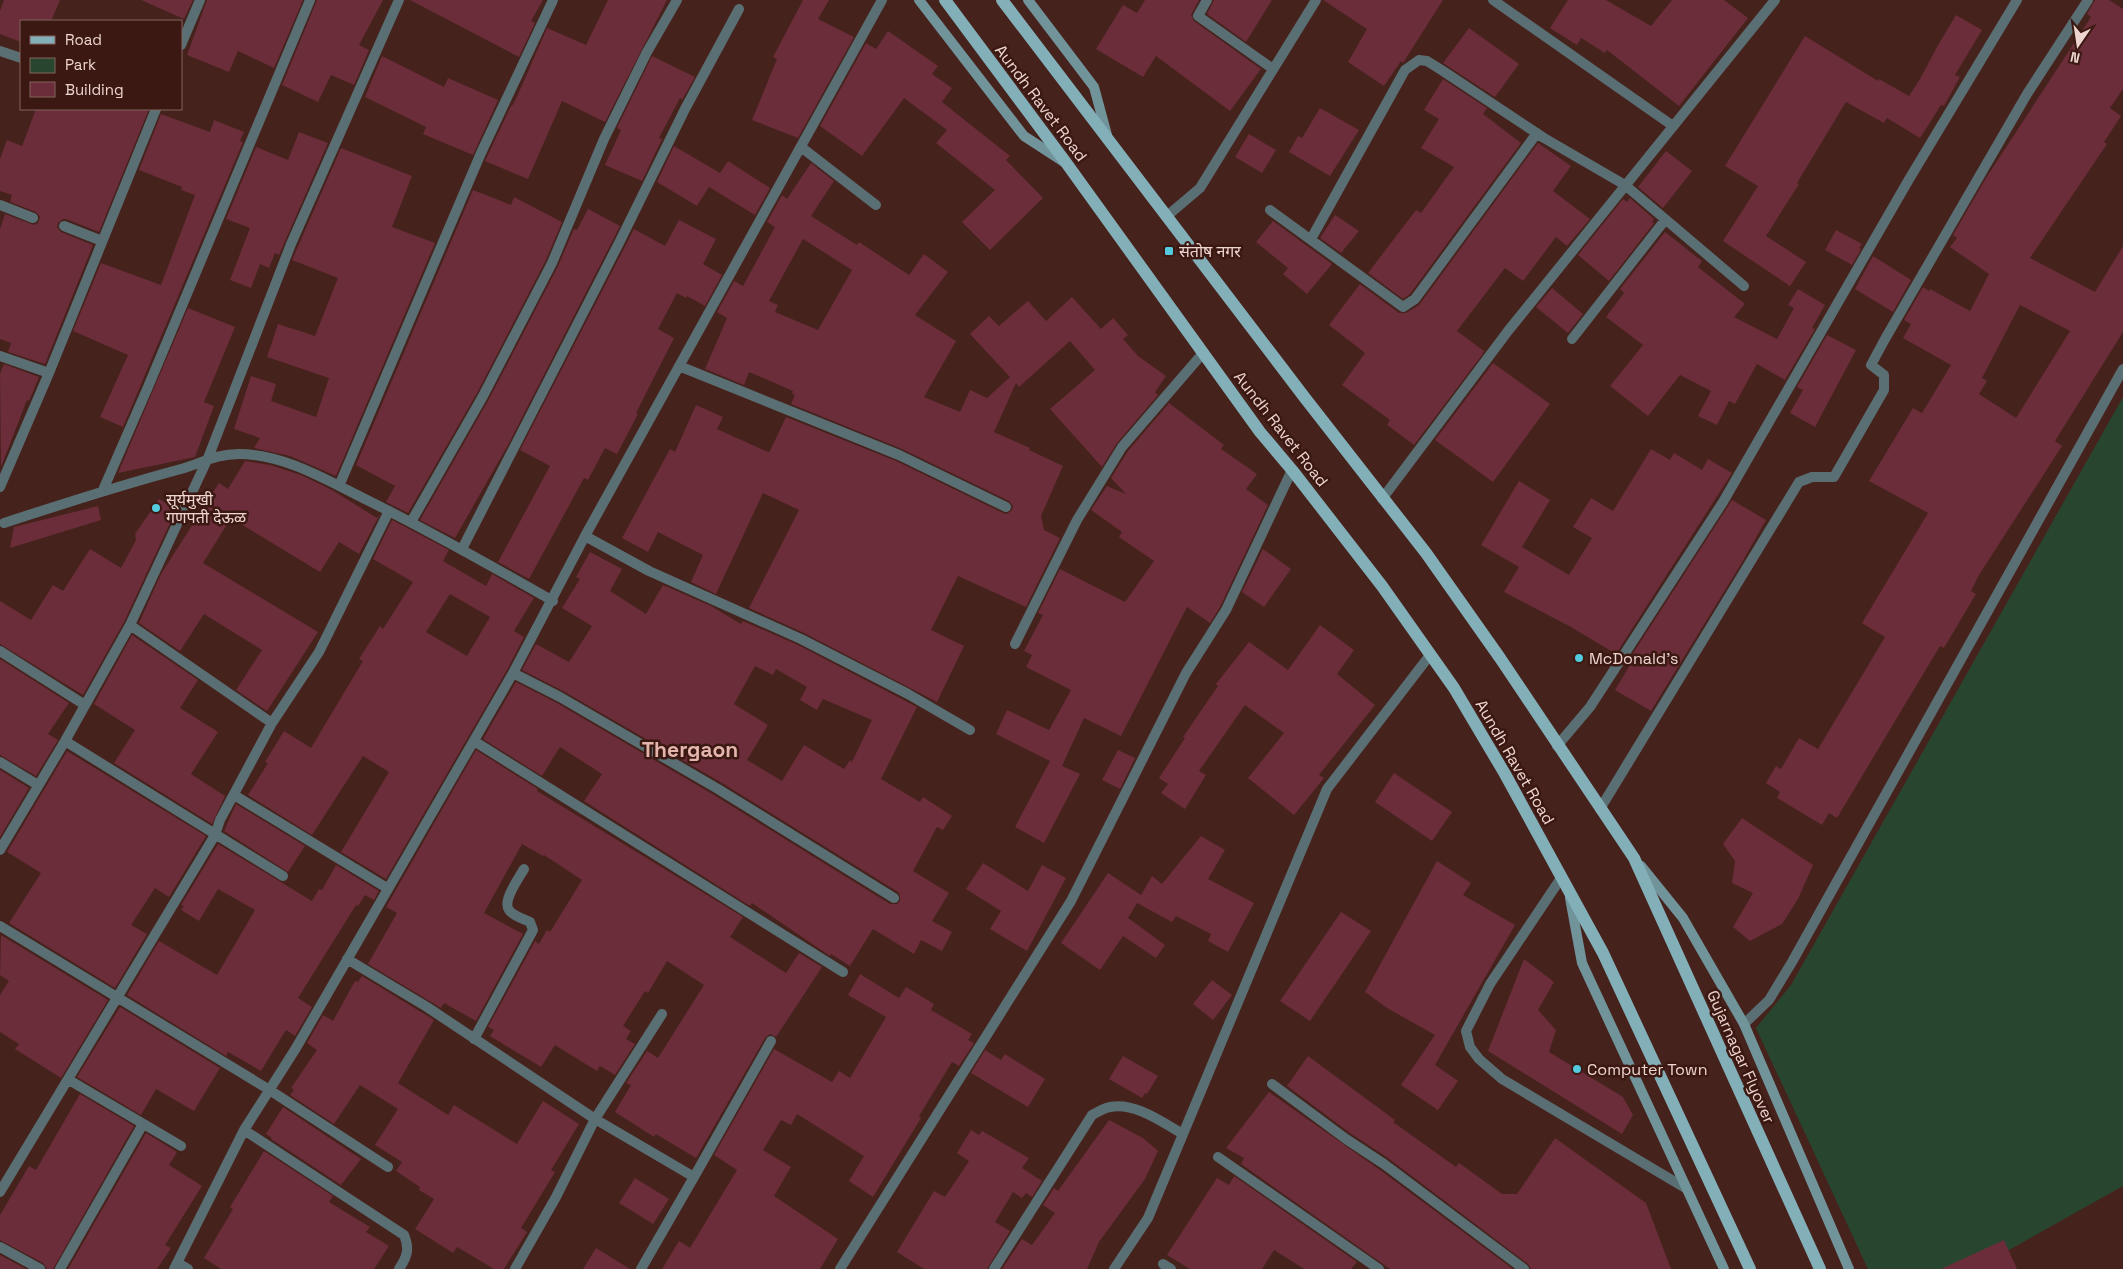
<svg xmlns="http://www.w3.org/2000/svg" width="2123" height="1269" font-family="'Space Grotesk','Noto Sans Devanagari',sans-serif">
<rect width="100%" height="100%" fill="#46221c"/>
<!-- green -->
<path fill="#28462f" d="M2123,397V1186L1975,1269H1868L1756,1028L1791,985Z"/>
<!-- building -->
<path fill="#6a2d39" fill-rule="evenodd" d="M4,0H60L51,21H21V42L0,34V11Z
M141,0H193L184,19Z
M207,0H303L274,68L238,51L229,72L187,55Z
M317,0H383L359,45L369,50L354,85L331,75L318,102L282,85Z
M410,0H543L531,21L535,23L519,57Z
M608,0H667L605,122L562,101L528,179L485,161L511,106H512L516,99L547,28L586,45Z
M803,0H829L818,19L854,37L798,138L752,120L777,59L773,57Z
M1145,0H1199L1191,15L1194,21L1261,69L1230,111L1156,56L1143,77L1096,49L1123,5L1137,13Z
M1214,0H1272L1246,42L1207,14Z
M1323,0H1443L1403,63L1401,61L1384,86L1348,62L1367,29Z
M1568,0H1606L1651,26L1672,0H1724L1748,18L1679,106L1607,50L1605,53L1581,38L1577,45L1550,28Z
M2095,0H2109L2123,9V89L2110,108L2121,116L2104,142L2107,144L2030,258L2095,292L2123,246V332L2055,441L2062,446L1979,575L1971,591L1976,594L1944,648L1940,646L1837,818L1829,813L1822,825L1777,798L1780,792L1766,783L1776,766L1781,769L1799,738L1818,749L1885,637L1862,623L1928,513L1869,481L1913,408L1922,413L1951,365L1903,338L1911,324L1904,320L1923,287L1929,291L1930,289L1970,311L1989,274L1950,247L1957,238L1953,235L1986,178L2091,17L2087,14ZM2020,305L2070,331L2016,418L1979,394L1987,381L1982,378Z
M1956,15L1982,30L1955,75L1960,77L1944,106L1941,105L1920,138L1887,118L1884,123L1846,102L1797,183L1799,184L1766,236L1806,262L1790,286L1723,241L1758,186L1725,166L1805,36L1878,81L1879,79L1909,96L1920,79L1937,47Z
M1469,28L1519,64L1495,97L1443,63Z
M888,31L938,66L932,74L952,88L942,102L1010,156L1006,160L1043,198L990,250L962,222L995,190L936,143L947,130L904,98L862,156L820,126L866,43L876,49Z
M382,56L444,87L448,78L498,100L473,155L423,134L426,127L365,97Z
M652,56L695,77L682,100L680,98L659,138L662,139L642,181L605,165L621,130L617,128Z
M1443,79L1487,108L1483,114L1521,143L1410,294L1403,299L1368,273L1416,210L1421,213L1454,167L1421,148L1439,119L1424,110Z
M1320,108L1359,130L1330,176L1289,152L1298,136L1302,138Z
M36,109H149L99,232L66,219H63L58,223L57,227L61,232L93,245L45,364L8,352L11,343L0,339V229L5,214L34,225L38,223L40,217L36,212L10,202L12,195L0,191V159L7,140L22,146Z
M161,114L210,132L214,120L244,132L240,141L243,142L123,427L100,417L128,355L73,331L101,263L161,285L195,195L181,190L182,187L139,170Z
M299,132L328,143L279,255L275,253L269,268L260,264L251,288L230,280L250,228L226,219L256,147L288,160Z
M1249,134L1276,150L1262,173L1235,157Z
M1538,143L1571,166L1553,191L1590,219L1567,246L1556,237L1523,281L1505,268L1457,331L1484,351L1482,355L1414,445L1387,425L1390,420L1342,385L1365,353L1329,325L1360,284L1399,313H1406L1419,305Z
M674,146L720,173L728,161L770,188L755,215L709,187L697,206L657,182Z
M341,148L412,176L392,227L435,243L336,476L290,456L254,448L260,438L234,429L251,376L276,384L271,401L316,417L329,378L267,357L278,324L315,336L338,278L292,260Z
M1666,151L1692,171L1663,208L1638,187Z
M811,163L834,181L811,216L857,245L859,242L909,275L924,254L948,272L915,315L956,341L924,397L960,412L970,390L987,398L1010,377L970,334L989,316L999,326L1028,301L1046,321L1072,297L1101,329L1113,318L1128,335L1123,339L1138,356L1166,376L1155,392L1158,395L1117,443L1102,467L1050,409L1095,370L1070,341L1019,387L1016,383L994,432L1030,448L1029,450L1063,466L1041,516L1044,530L1060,538L1026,607L958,576L931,630L964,646L937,702L804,633L749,608L799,510L763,493L716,594L691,582L703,555L658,532L648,552L622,538L670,449L675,452L696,405L723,417L717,429L768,452L770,451L786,417L896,461L1003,513L1007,514L1012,510L1013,506L1009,501L902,449L791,404L795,395L792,394L793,391L749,372L744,385L705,369L727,318L717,312L734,281L743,286L775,227L767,222L782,195L787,199ZM803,239L852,270L818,330L775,312L778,305L769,301Z
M473,190L511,205L514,197L562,222L546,260L477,393L408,513L386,502L395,486L356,465Z
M1630,198L1654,219L1652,222L1654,223L1609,281L1578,255L1623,199L1627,202Z
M588,209L620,226L508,445L455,538L420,520L489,399L558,266L574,229L577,230Z
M1335,215L1359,231L1341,253L1320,238Z
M679,220L716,239L703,264L722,275L705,306L687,296L686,298L677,293L658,329L674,338L636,413L638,414L617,454L605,448L588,480L584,478L529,579L498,562L550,466L520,450L634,229L665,246Z
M1273,221L1332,264L1307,294L1283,274L1288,268L1256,242Z
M1836,230L1862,244L1859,248L1861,249L1852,265L1825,250Z
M1665,232L1702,261L1698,267L1745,304L1734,317L1777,339L1794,308L1788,305L1798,289L1825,305L1812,328L1815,329L1785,380L1757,364L1735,404L1729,401L1717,425L1698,416L1711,391L1680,375L1648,416L1610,386L1643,345L1606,317L1624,293L1620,289Z
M1873,256L1911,280L1893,312L1855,289Z
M1552,288L1583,314L1568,333L1536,307Z
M188,308L235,327L204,402L214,406L195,457L118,473Z
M1827,335L1856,350L1815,427L1790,413L1803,390L1797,387Z
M1493,363L1550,404L1493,482L1435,440Z
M4,364L39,377L29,401L27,400L1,467L0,374Z
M1169,403L1224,445L1221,449L1257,474L1246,489L1268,505L1220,607L1210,623L1187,607L1121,736L1084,718L1062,766L1080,774L1044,843L1015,827L1050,761L996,734L1007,710L1049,730L1071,690L1026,667L1032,655L1024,651L1043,615L1038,613L1060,569L1125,602L1154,561L1119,537L1122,532L1091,510L1107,486L1126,494L1111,478L1128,451Z
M1651,449L1670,460L1674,453L1702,470L1708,459L1732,473L1616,654L1571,627L1504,592L1519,567L1481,545L1519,481L1550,500L1522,547L1569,575L1592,538L1573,527L1591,498L1613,511Z
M245,461L270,465L301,475L332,490L377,518L380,514L359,554L339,542L320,572L231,518L203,563L318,632L267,711L236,690L262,650L204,614L180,651L139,623L161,574L219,483L228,489Z
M159,499L176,509L171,521L124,622L83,695L0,644V601L31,620L53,585L63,591L90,549L121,568L136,540L135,534Z
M1732,500L1766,520L1741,564L1651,711L1615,690L1631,663L1628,661Z
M98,506L101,520L10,548L14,527Z
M392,520L449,550L443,561L486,586L492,574L534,598L514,631L524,637L507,670L386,879L341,852L389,772L363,756L312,835L248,795L268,763L265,762L284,731L311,748L363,661L359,659L380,626L383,629L413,582L373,559ZM450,594L490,617L467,656L426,632Z
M1263,549L1291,569L1264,607L1242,592Z
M590,552L622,569L610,591L646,614L663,585L711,606L741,624L743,621L798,645L917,707L881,779L920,802L923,797L952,816L943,830L937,827L913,871L949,893L932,921L952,932L942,951L921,940L914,954L873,929L850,966L831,954L830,956L752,903L750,906L584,801L602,774L560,747L542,776L483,739L516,682L557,703L714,795L890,904H897L900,901V895L898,892L722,783L563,691L522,670L536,644L569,662L592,626L562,608L580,579L576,577ZM755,666L773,675L776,669L807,687L800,700L817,710L823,699L872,720L852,762L850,760L844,769L804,745L782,781L747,760L768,725L734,704Z
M1320,625L1354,650L1337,674L1375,705L1319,775L1324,778L1294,815L1248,778L1284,733L1245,705L1199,771L1206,775L1185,809L1161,793L1168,784L1159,778L1185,738L1183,737L1218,686L1216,684L1249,642L1288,670Z
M132,635L198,680L180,708L218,732L191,774L225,796L212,824L114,763L135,730L94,704Z
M0,659L69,703L48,734L58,740L36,776L0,755Z
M476,750L538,789L537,791L743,917L730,937L786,973L799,953L822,967L776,1037L770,1034L765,1038L696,1158L656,1134L654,1137L615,1112L631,1085L626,1083L647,1051L658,1058L704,985L667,961L648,993L645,991L623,1026L631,1031L626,1039L635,1044L615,1075L600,1066L597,1071L555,1045L541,1067L490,1036L494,1030L488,1027L535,941L539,944L547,930L550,932L582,880L544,855L543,856L522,844L484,913L523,934L476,1021L444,1003L441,1008L368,964L397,913L386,907Z
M1118,750L1135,758L1120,789L1102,780Z
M67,751L206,836L169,897L155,888L131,925L147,934L115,988L9,923L41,873L7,852Z
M0,770L29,788L0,837Z
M1394,773L1452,812L1432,841L1375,802Z
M236,804L305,846L288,872L224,831Z
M1742,818L1813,865L1798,899L1782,924L1750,941L1733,927L1753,893L1732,883L1735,861L1723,844Z
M1201,836L1225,850L1208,879L1254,903L1228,952L1208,941L1211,934L1176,916L1172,922L1137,903L1128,918L1165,945L1156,958L1123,936L1100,970L1061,943L1108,873L1141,895L1152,876L1162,884Z
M218,844L312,901L319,889L322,890L336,865L379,891L374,900L365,895L358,906L356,905L298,998L312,1007L295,1036L286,1030L261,1071L228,1052L226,1056L127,995L159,941L217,975L255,910L218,889L199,921L181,910L184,906L181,905Z
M1437,861L1471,883L1463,895L1515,925L1435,1065L1458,1081L1438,1110L1401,1085L1435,1035L1387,1008L1365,992Z
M983,863L1028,891L1042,865L1066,878L1027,951L990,929L1001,911L966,889Z
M1341,912L1371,931L1310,1021L1280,1001Z
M1,935L108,1000L61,1078L15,1049L19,1044L0,1032V995L9,981L0,975Z
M1524,959L1554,982L1538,1010L1556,1030L1549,1052L1623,1097L1633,1115L1622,1134L1488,1051Z
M860,974L899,998L906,987L934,1004L931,1010L972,1034L968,1040L974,1043L959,1066L952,1062L919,1116L921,1118L873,1197L849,1181L864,1156L797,1114L791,1125L781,1120L763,1150L791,1167L774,1196L838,1239L820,1269H662L679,1241L690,1248L737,1170L714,1155L774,1049L832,1082L839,1071L850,1078L886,1017L848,995Z
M362,976L434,1020L398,1083L448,1115L454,1105L517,1144L543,1101L579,1124L551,1170L555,1172L521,1228L527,1232L504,1269H494L457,1247L453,1253L415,1229L434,1199L419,1190L420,1187L396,1171L402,1162L375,1145L398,1109L360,1085L334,1124L290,1095L294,1090L291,1088L317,1050L307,1043L323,1015L333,1021L355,981L358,982Z
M1212,980L1232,995L1213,1020L1193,1004Z
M120,1007L220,1068L194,1111L156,1089L141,1115L77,1077Z
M985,1050L1001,1060L1005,1054L1045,1079L1028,1107L971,1073Z
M1123,1056L1158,1076L1147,1094L1145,1093L1142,1098L1109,1079Z
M1308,1056L1395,1120L1393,1122L1456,1167L1459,1163L1502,1194H1517L1555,1138L1646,1203L1671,1269H1531L1528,1264L1388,1158L1350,1133L1287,1086Z
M1269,1092L1380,1170L1513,1269H1390L1241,1164L1244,1158L1226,1148Z
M80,1094L134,1126L53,1269H47L43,1263L0,1240V1215L29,1166L36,1170Z
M283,1107L361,1159L341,1185L271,1139L272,1138L266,1134Z
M1109,1120L1143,1138L1158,1151L1145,1179L1099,1242L1087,1269H1002L1022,1239L1032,1245L1055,1213L1043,1205L1054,1188L1058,1191Z
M971,1130L979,1135L982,1131L1029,1158L1022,1168L1042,1181L1032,1197L1026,1193L1022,1198L1013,1192L995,1222L1010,1231L987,1269H924L897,1252L934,1191L945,1197L969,1161L957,1153Z
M146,1133L177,1152L169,1165L202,1186L165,1245L171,1248L157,1269H68Z
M264,1151L333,1196L329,1202L370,1227L366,1232L389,1246L374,1269H221L204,1258L233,1209L230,1207Z
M1234,1176L1357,1262L1351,1269H1304L1274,1250L1262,1269H1190L1167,1255L1217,1178L1229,1185Z
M635,1178L669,1199L653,1224L619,1203Z
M2004,1240L2017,1269H1941Z
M596,1248L630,1269H583Z
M0,1255L26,1269H0Z"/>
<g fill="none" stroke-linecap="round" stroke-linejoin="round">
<!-- street -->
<path stroke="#5a6f73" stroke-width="10" d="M1207,0L1198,16L1273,69
M1493,0L1673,126
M181,45L200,0
M0,51L21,58
M801,147L876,205
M0,205L33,218
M1270,210L1403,307L1415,299L1537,133
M1167,216L1200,188L1316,0
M64,226L102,241
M1311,239L1405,70L1419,60L1427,61L1443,71L1544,138L1625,185L1744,286
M1572,339L1665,220
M0,356L49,373
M679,366L899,455L1006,507
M339,486L481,153L553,0
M0,487L49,373L156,109
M103,490L148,387L310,0
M1382,499L1508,331L1775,0
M411,522L483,396L552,263L604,139L647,52L677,0
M4,523C62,504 121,485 181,469C202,463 216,454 239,454C283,454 325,479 363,498C428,530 490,565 553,601
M585,536L649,571L801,639L908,694L970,730
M462,549L619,243L685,109L739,9
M130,625L272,723
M1015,644L1077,520L1122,447L1203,353
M0,651L85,705
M513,673L560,697L718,789L894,898
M65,741L283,876
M474,741L843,972
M1557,746L1590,707L1723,502L1908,181L2017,0
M0,762L38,785
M234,795L387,888
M1600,809L1799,482L1812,477H1834L1884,390V375L1871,365L1885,339L2027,94L2088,0
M0,850L65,741L130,625L208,458L291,244L399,0
M1561,878L1490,984L1466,1031L1470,1047L1479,1059L1502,1079L1687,1189
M0,926L268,1089L388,1167
M347,959L427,1007L595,1119L694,1177L641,1269
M1744,1024L1769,1000L1792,962L2123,369
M474,1039L533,930L530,922C524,919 513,916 509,910C502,901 519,878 524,869
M69,1080L181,1146
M1272,1084L1346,1139L1384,1164L1524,1269
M244,1130L404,1235C410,1249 407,1257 399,1269
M1218,1157L1379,1269
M694,1177L771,1041
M0,1192L215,835L220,820L272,723L319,652L389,511
M0,1247L40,1269
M178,1263L188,1269
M1163,1264L1171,1269
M60,1269L143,1124
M174,1269L244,1130L296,1048L513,673L585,536L882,0
M515,1269L556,1197L595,1119L662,1014
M840,1269L1071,901L1186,673L1226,610L1292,470
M994,1269L1092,1115C1098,1112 1104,1108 1110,1107C1135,1102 1162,1122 1183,1134
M1114,1269L1148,1218L1327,789L1430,655"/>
<!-- secondary -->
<path stroke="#71939a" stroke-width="10" d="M919,0L1024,136L1064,162
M1028,0L1094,87L1107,135
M1641,866L1683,918L1744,1024L1849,1269
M1570,898L1582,963L1724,1269"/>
<!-- primary -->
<path stroke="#83afb8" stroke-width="12" d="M945,0L1067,164L1260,432L1292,470L1382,586L1454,688L1505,774L1603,953L1750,1269
M1002,0L1305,398L1426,553L1500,658L1634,858L1820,1269"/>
</g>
<!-- markers -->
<g fill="#54cade" stroke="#3b1812" stroke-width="2">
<rect x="1164" y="246" width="10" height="10" rx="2.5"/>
<circle cx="156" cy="508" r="5"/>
<circle cx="1579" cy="658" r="5"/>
<circle cx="1577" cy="1069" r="5"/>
</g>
<g text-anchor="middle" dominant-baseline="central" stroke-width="5" stroke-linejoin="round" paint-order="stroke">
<!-- street labels -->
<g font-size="16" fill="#eed5d0" stroke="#3b1812">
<text transform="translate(1041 103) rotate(53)">Aundh Ravet Road</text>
<text transform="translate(1281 429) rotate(52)">Aundh Ravet Road</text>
<text transform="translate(1515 762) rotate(60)">Aundh Ravet Road</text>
<text transform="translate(1741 1057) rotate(66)">Gujarnagar Flyover</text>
</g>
<!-- poi labels -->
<g font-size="16" fill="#eed5d0" stroke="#3b1812" text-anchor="start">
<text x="1179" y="251">संतोष नगर</text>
<text x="166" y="499">सूर्यमुखी<tspan x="166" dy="18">गणपती देऊळ</tspan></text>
<text x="1589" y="658">McDonald's</text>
<text x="1587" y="1069">Computer Town</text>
</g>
<!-- district labels -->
<g font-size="21" font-weight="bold" fill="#e4b5ac" stroke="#3b1812">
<text x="690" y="749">Thergaon</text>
</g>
</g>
<!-- legend -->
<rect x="20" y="20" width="162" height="90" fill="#3b1812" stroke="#83645e"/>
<rect x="30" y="36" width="25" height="8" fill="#83afb8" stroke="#83645e"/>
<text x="65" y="45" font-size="15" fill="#eed5d0">Road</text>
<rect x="30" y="58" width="25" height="15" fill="#28462f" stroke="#83645e"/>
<text x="65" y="70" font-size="15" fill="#eed5d0">Park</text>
<rect x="30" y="82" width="25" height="15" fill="#6a2d39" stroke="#83645e"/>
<text x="65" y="95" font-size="15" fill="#eed5d0">Building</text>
<!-- north arrow -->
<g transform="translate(2078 45) rotate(193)" stroke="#3b1812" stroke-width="4" paint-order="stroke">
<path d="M0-4L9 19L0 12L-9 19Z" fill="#eed5d0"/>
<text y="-8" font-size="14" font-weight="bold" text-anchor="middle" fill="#eed5d0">N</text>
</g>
</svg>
